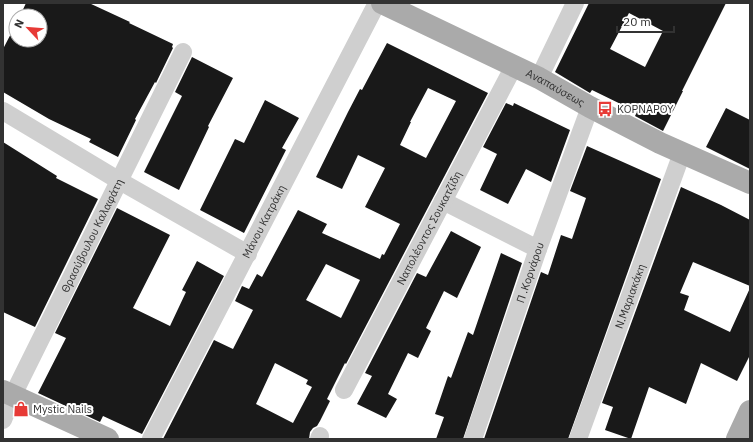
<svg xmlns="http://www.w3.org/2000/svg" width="753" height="442" font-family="'IBM Plex Sans',sans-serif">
<rect width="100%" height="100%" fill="#fff"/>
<!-- building -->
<path fill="#191919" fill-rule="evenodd" d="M26,3H89L130,22L129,23L173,44L172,47L173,48L156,83L155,82L135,119L136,120L118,157L89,142L91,139L49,119L3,92V49L16,24V40H40V16H20Z
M589,3H726L682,91H683L663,131L635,116L637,112L592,90L590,93L555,72ZM629,13L663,31L645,67L610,49Z
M387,43L488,93L346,364L345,363L327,399L330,401L320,421L317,426L313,428L310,432L309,439H163L214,340L233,349L253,310L235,301L242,286L249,289L257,274L262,277L298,210L327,224L322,233L380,259L382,254L384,255L400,224L365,207L385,168L358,155L342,189L316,177L348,112L360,89L362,90ZM428,88L456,101L426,158L400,145L411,122H410ZM326,264L360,280L341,318L306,300ZM275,363L308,380L306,384L312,387L293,423L256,404Z
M192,57L233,78L208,126L209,127L179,190L144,172L182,96L175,92Z
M265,100L299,118L282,148L286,150L244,233L200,210L235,139L244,143Z
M506,103L513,106L514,103L570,130L551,182L526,169L508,204L480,190L497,154L483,147Z
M726,108L750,120V169L706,147Z
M3,142L57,176L56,178L98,199L35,327L3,312Z
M587,146L661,179L568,439H484L541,272L548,275L561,235L572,239L586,198L570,191Z
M681,187L721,205L750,220V286L693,262L680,293L689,296L684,310L730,332L750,288V355L737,381L701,363L686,404L649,387L631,439L605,430L613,407L602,403Z
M117,208L170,235L133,308L170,326L186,292L182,290L197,261L224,276L142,434L103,416L100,422L38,393L66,338L55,333Z
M451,231L481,247L457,298L444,291L426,328L431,331L418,358L408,353L388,394L397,399L386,418L357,404L372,376L365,373L417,273L426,277Z
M501,253L522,263L463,439H436L444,417L435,414L448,376L451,378L468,332L473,335Z"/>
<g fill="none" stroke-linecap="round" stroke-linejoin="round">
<!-- minor -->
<g stroke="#cfcfcf" stroke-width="18">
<path d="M539,78L575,3"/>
<path d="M3,111L118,180L248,254"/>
<path d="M443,201L538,249"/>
<path id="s1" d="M344,390L514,66"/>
<path id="s2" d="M3,420L13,395L183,52"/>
<path id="s3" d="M151,439L377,3"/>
<path d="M319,439L320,436"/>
<path id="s4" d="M473,439L538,249L590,107"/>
<path id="s5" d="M578,439L682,153"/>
</g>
<!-- major -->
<g stroke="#aaa" stroke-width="22">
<path id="s6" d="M382,3L539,78L590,107L660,143L750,183"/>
<path d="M3,391L108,439"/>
<path d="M737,439L750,411"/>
</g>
</g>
<!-- icons -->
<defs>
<symbol id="bus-bare" viewBox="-9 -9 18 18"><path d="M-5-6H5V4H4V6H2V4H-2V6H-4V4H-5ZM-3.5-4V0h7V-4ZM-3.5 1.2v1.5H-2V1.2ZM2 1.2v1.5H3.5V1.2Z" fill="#e73a36" stroke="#fff" stroke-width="2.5" paint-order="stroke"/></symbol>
<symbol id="shop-bare" viewBox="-9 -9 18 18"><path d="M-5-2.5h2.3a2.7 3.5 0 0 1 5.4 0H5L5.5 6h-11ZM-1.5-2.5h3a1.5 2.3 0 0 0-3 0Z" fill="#e73a36" stroke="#fff" stroke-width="2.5" paint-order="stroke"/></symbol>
</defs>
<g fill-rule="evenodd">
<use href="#bus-bare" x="594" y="98" width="22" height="22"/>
<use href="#shop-bare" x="10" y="398" width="22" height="22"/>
</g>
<g text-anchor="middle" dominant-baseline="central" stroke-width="4" stroke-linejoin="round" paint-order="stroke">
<!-- street labels -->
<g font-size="11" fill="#323232" stroke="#fff">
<text stroke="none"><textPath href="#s6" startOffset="193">Αναπαύσεως</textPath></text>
<text stroke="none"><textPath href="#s3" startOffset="245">Μάνου Κατράκη</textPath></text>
<text stroke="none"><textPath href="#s1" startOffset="183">Ναπολέοντος Σουκατζίδη</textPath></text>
<text stroke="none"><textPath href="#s2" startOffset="205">Θρασύβουλου Καλαφάτη</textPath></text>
<text stroke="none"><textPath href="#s4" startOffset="176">Π .Κορνάρου</textPath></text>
<text stroke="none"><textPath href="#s5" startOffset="152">Ν.Μαριακάκη</textPath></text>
</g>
<!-- poi labels -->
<g font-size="11" fill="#323232" stroke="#fff" text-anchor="start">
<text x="617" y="109">ΚΟΡΝΑΡΟΥ</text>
<text x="33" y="409">Mystic Nails</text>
</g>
</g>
<!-- border -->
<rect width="753" height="442" fill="none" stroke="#323232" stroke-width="8"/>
<!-- north arrow -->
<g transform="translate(28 28) rotate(296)"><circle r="19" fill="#ffffff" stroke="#adadad"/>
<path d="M0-3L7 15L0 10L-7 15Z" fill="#e73a36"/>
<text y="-6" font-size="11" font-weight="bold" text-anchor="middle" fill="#323232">N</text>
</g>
<!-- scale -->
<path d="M617 26v6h57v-6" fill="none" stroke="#323232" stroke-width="2"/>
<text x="623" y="26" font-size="12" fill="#323232" stroke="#ffffff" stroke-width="3" paint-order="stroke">20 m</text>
</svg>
